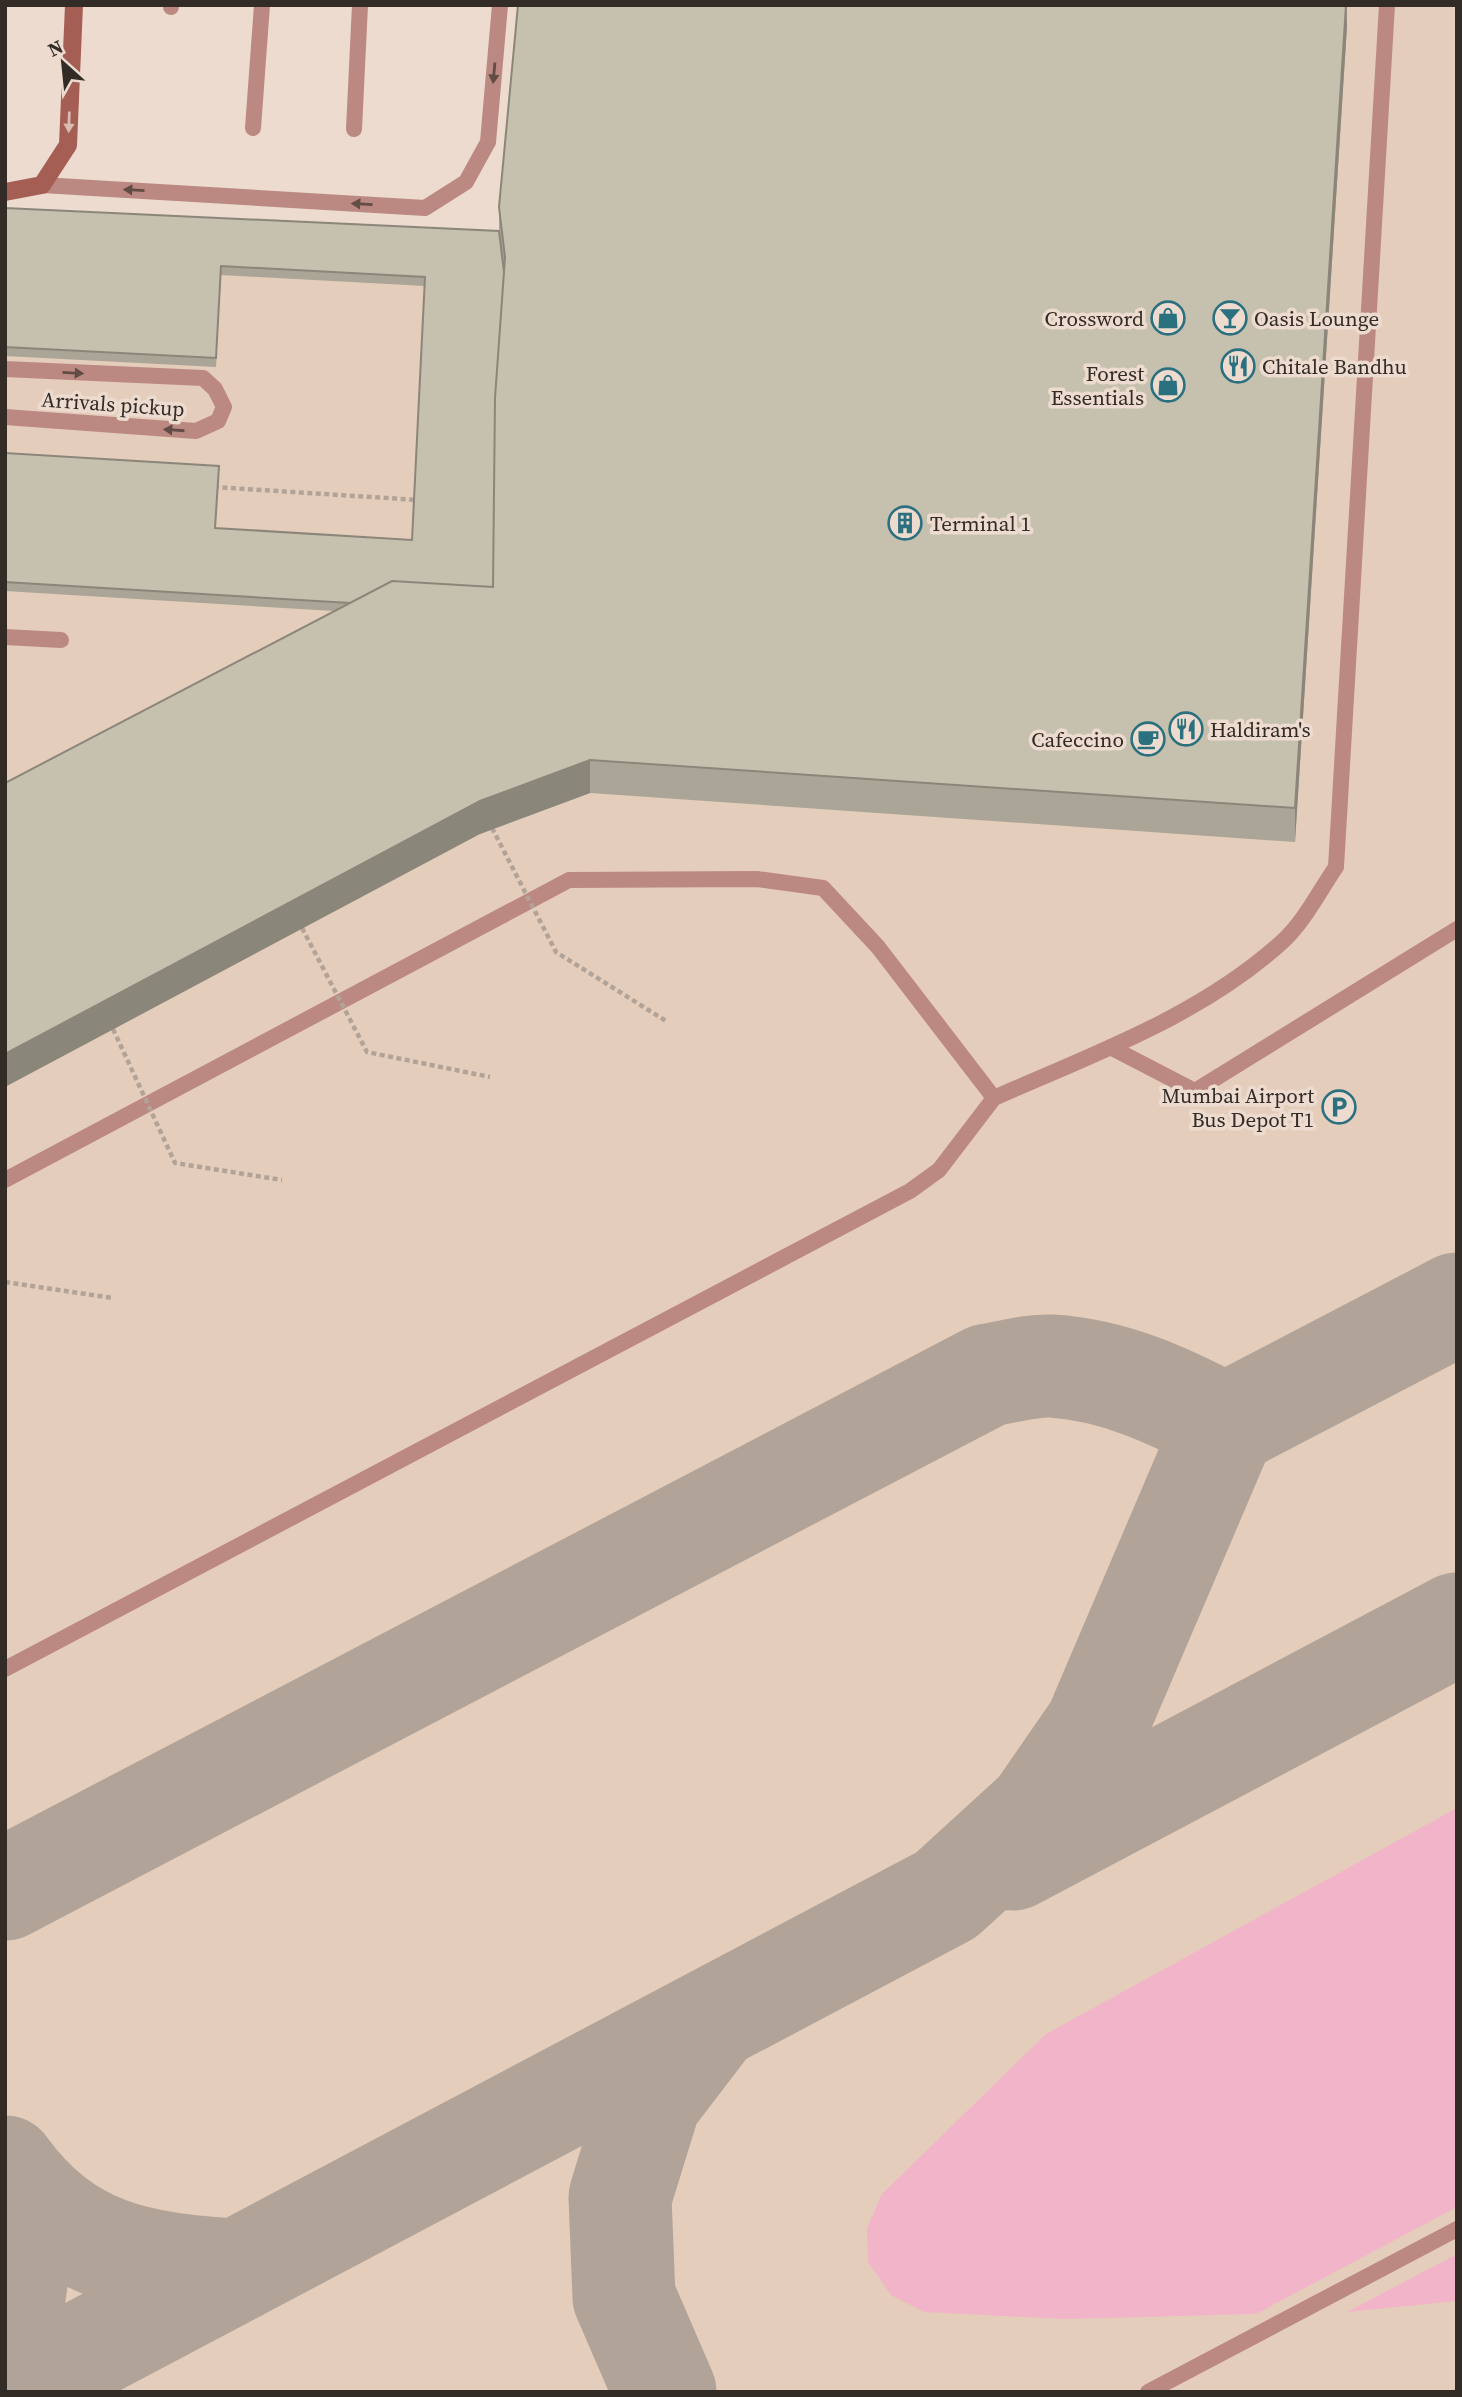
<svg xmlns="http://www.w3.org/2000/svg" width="1462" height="2397" font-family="'Source Serif 4',serif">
<rect width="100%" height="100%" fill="#ecdbce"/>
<!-- built -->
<path fill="#e5cdbb" d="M521,5H1457V2392H5V212L499,240Z"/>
<!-- green -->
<path fill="#f2b4c8" d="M1457,1808V2207L1256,2314L1064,2319L924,2312L891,2295L868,2262L867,2228L882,2194L1046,2034Z
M1457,2254V2301L1347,2312Z"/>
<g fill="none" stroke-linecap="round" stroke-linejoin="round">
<!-- taxiway -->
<path stroke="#b1a398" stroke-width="103" d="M1013,1859L1457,1624
M5,1889L988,1375C1008,1372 1032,1365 1052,1366C1115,1370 1170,1396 1225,1425
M5,2167C67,2252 138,2264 238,2270
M5,2184C22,2228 22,2284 5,2328
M7,2392L946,1895L1038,1811L1096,1727L1225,1425L1457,1304
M665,2392L624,2297L620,2197L650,2100L712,2019"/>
<!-- path -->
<path stroke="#b1a398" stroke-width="4.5" stroke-dasharray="5 3.5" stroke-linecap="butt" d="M214,487L418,500
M5,1282L112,1298"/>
<!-- lane -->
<path stroke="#bb8981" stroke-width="16" d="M171,7V5
M253,128L262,5
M354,129L360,5
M42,185L425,208L466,182L488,142L500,5
M5,369L203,378L215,389L224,407L218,421L196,431L5,417
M5,637L61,640
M1110,1047L1195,1091L1457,929
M5,1180L569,880L757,879L823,888L878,947L994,1098C1093,1054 1201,1016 1283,941C1304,922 1320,890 1336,867L1387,5
M5,1669L910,1191L939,1170L994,1098
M1148,2392L1457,2229"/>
<!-- secondary -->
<path stroke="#a55e54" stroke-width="18" d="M5,192L42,185L68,145L74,5"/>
<!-- path-bridge -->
<path stroke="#b1a398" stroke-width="4.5" stroke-dasharray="5 3.5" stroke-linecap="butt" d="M492,828L556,952L666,1021
M302,928L367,1052L490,1077
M113,1029L175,1163L282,1180"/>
</g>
<!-- wall -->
<path fill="#aaa596" d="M1347,5V26L1295,842L590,793L480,834L334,611L5,591V453L219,475L215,528L412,540L425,286L221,275L216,367L5,356V208L499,231V207Z"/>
<!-- shaded-wall -->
<path fill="#8b867a" d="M1346,5L1347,26L1295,842V808Z
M590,760V793L480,834L5,1087V1054L480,801Z"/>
<!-- building -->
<path fill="#c6c0ae" stroke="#8b867a" stroke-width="2" d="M518,5H1346L1295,808L590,760L480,801L5,1054V783L392,581L493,587L495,398L505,257L499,207Z
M5,208L499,231L504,272L495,398L493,587L392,581L350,603L5,582V453L219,466L215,528L412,540L425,277L221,266L216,358L5,347Z"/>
<!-- one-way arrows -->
<defs><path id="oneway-solid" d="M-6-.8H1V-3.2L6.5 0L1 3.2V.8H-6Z" transform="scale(1.75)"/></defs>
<g fill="#624c46">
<use href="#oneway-solid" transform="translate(494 73) rotate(95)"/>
<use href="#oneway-solid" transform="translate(134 190) rotate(-177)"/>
<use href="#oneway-solid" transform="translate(362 204) rotate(-177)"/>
<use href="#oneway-solid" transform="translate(73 373) rotate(3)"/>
<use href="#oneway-solid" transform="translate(174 430) rotate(-176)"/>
</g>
<use fill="#dabcb0" href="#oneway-solid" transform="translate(69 122) rotate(92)"/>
<!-- icons -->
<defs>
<symbol id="shop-ring" viewBox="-11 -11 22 22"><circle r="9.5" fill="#ecdbce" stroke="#2a707e" stroke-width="1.5"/><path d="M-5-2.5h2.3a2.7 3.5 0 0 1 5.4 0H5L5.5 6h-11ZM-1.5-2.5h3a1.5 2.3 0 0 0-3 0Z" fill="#2a707e"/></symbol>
<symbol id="bar-ring" viewBox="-11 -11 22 22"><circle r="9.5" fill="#ecdbce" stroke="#2a707e" stroke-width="1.5"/><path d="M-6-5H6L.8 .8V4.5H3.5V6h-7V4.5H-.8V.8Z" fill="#2a707e"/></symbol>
<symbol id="restaurant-ring" viewBox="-11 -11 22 22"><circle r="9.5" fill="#ecdbce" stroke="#2a707e" stroke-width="1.5"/><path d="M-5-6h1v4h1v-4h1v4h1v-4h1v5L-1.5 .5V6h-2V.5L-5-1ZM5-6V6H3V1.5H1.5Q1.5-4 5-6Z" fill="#2a707e"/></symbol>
<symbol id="building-ring" viewBox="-11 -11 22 22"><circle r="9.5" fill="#ecdbce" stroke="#2a707e" stroke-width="1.5"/><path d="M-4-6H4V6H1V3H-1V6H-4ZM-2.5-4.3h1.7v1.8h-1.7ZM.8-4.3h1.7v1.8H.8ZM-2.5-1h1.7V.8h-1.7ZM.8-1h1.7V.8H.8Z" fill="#2a707e"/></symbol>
<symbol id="cafe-ring" viewBox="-11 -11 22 22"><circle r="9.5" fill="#ecdbce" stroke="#2a707e" stroke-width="1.5"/><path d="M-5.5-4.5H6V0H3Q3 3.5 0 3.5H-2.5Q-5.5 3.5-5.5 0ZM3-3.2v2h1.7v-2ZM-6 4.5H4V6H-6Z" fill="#2a707e"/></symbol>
<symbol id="parking-ring" viewBox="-11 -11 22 22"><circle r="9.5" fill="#ecdbce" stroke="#2a707e" stroke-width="1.5"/><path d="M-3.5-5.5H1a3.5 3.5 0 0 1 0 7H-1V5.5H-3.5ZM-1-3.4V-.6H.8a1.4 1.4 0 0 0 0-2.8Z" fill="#2a707e"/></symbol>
</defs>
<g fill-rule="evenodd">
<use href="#shop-ring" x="1149" y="299" width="38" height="38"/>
<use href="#bar-ring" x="1211" y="299" width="38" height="38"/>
<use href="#restaurant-ring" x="1219" y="347" width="38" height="38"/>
<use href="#shop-ring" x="1149" y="366" width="38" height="38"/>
<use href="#building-ring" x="886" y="504" width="38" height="38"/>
<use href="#restaurant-ring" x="1167" y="710" width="38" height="38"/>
<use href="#cafe-ring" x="1129" y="720" width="38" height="38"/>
<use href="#parking-ring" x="1320" y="1088" width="38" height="38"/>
</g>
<g text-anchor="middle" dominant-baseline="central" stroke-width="7" stroke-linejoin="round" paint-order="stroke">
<!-- poi labels -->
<g font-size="21" fill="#322b26" stroke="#ecdbce" text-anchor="end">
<text x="1144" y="318">Crossword</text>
<text x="1254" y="318" text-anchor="start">Oasis Lounge</text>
<text x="1262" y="366" text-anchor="start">Chitale Bandhu</text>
<text x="1144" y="373">Forest<tspan x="1144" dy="24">Essentials</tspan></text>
<text x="930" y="523" text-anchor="start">Terminal 1</text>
<text x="1210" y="729" text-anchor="start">Haldiram's</text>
<text x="1124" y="739">Cafeccino</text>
<text x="1314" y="1095">Mumbai Airport<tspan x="1314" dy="24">Bus Depot T1</tspan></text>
</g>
<!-- street labels -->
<g font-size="21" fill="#322b26" stroke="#ecdbce">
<text transform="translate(113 404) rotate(4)">Arrivals pickup</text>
</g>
</g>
<!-- border -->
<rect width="1462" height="2397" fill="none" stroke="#322b26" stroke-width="14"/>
<!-- north arrow -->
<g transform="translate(63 63) rotate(333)" stroke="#ecdbce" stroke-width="5" paint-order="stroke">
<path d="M0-5L12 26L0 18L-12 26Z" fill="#322b26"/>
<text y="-10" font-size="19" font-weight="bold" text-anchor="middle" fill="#322b26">N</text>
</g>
</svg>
